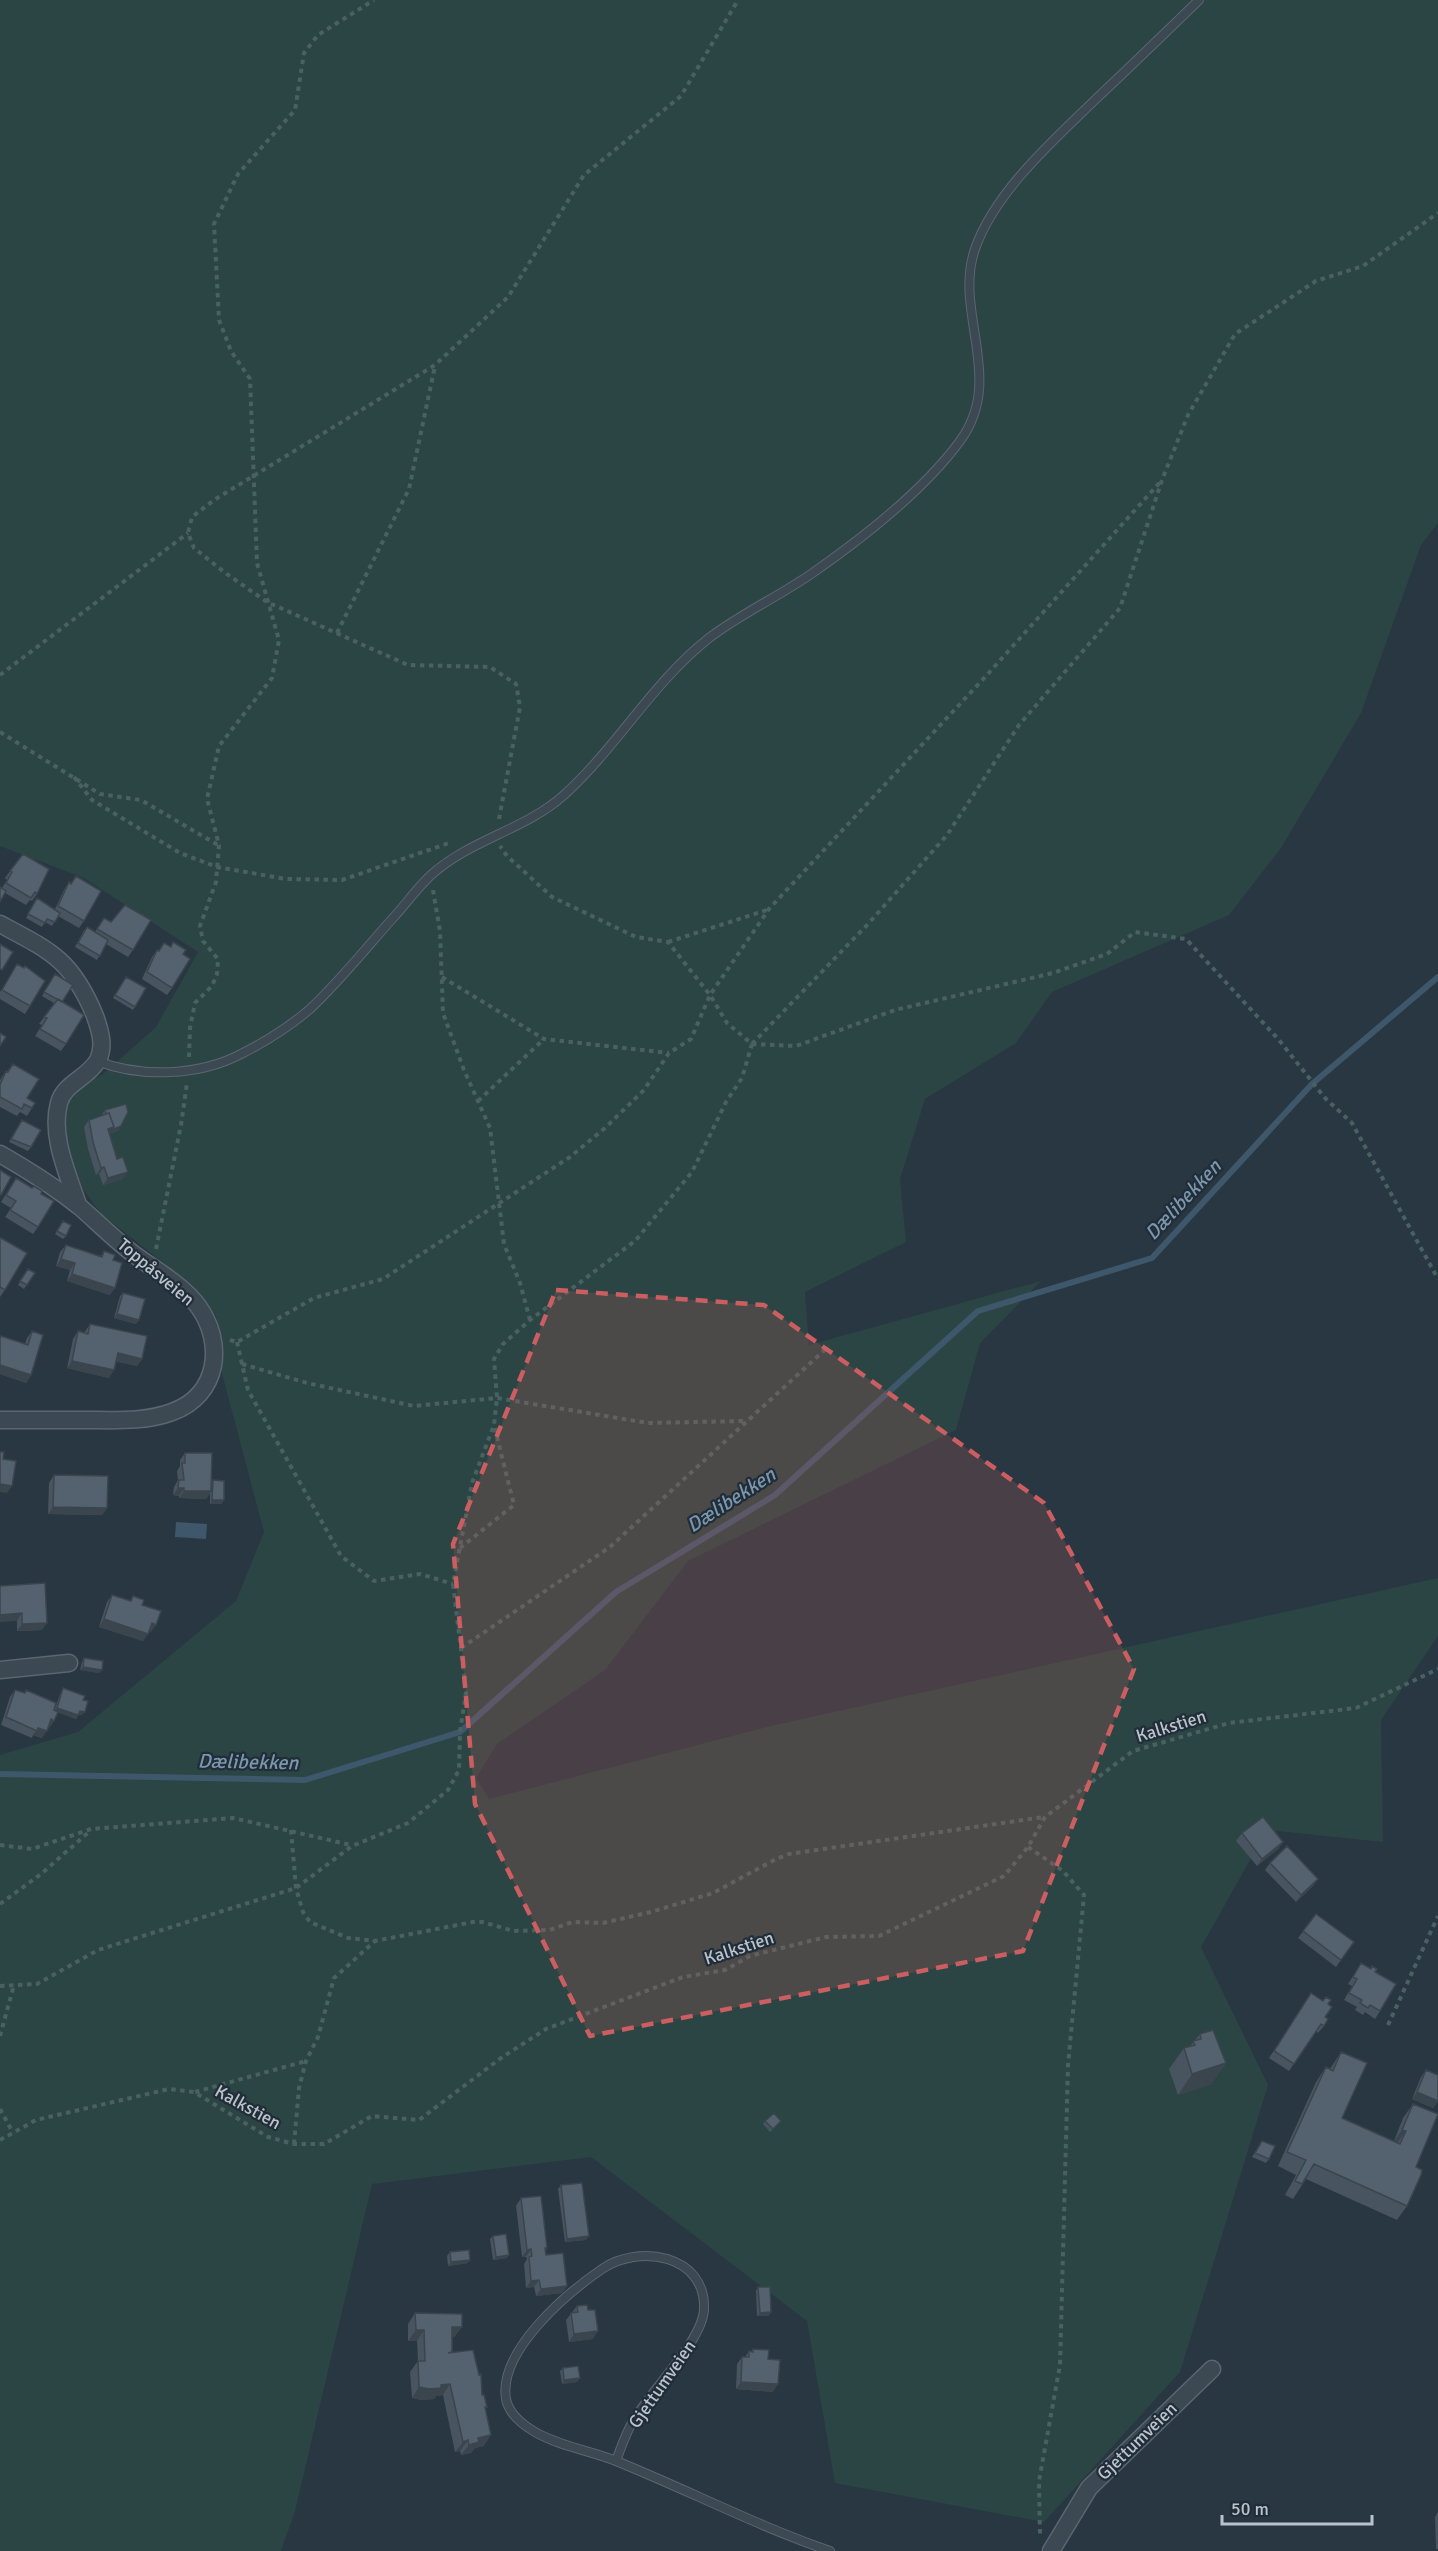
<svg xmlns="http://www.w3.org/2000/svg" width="1438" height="2551" font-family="Signika,sans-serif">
<rect width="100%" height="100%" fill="#283742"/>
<!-- green -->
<path fill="#2b4544" d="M0,0H1438V523L1421,545L1361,713L1281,848L1229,915L1052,992L1016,1043L925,1099L900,1179L906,1242L805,1292L809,1345L1041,1281L980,1343L956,1430L688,1561L605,1670L497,1744L476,1778L489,1799L771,1726L1438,1578V1636L1381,1720L1383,1842L1267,1830L1201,1947L1268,2085L1180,2372L1044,2522L835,2483L807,2321L591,2157L372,2184L295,2511L281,2551H0V1755L78,1732L236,1601L264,1532L220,1366L216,1316L193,1286L101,1214L83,1189L67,1149L62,1124L63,1105L77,1088L103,1074L156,1027L198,952L84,878L0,846Z"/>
<!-- water -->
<path fill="#3f576b" d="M176,1522L207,1524L206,1539L175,1537Z"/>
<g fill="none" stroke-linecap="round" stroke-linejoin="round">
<!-- stream -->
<path stroke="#3f576b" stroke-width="6" d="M0,1774L305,1780L460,1732L616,1592L775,1495L978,1311L1152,1258L1312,1084L1438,977"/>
<defs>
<path id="service" d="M97,1061C141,1078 199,1076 241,1054C265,1042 290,1026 310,1009C340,981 366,948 393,918C406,904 417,888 431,875C471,839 525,830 564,795C617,747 653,682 709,638C742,613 780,596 814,572C864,537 924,490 960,441C1006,379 953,312 975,249C995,191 1055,139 1098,97C1132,65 1166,32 1199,0
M616,2461C621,2448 625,2435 632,2423C648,2393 703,2341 704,2309C706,2254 638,2244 602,2269C567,2293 498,2351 506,2399C509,2414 523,2425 535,2432C559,2446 591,2451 616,2461C688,2490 757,2526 830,2551"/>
<path id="minor" d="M0,924C51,951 72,960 95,1016C100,1030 105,1046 98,1060C88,1078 64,1083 59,1103C50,1136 68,1174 78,1205
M0,1154C28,1170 55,1187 80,1207C97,1222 113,1238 131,1252C153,1269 182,1284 198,1306C225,1343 219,1395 172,1412C146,1422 115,1420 87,1420C58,1420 29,1420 0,1420
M0,1670L69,1663
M1051,2551L1089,2488L1212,2369"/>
</defs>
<!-- service casing -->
<use href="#service" stroke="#5b6670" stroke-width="10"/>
<!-- minor casing -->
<use href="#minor" stroke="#5b6670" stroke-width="19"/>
<!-- path -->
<path stroke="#4a6161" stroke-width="4" stroke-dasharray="4.5 4.5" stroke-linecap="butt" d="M337,633L409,489L435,366
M0,675L188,533
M0,732L100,794L141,800L218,845
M74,777L92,800L180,853L217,867L286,879L342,880L449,843
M499,819L520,707L516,684L490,667L408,665L267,602L224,572L194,548L188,533L192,517L214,500L435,365L508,297L584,175L681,96L738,0
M433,890L440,931L443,1013L464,1070L490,1128L504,1244L520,1283L530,1320
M668,942L767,910
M442,977L544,1039L669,1053
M752,1044L868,924L947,835L1019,725L1120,608L1162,480L1188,415L1235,334L1316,281L1363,266L1438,213
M752,1044L796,1046L895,1010L1053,973L1107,954L1135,932L1186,939L1279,1040L1325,1098L1352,1123L1438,1279
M189,1057L190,1028L195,1003L212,986L217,974L218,959L203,941L200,926L216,882L219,845L207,799L219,746L272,678L279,640L257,563L250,379L231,351L219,320L214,224L238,174L295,110L304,53L318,35L374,0
M478,1101L544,1039
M156,1249L181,1125L187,1083
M230,1340L237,1342L314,1298L383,1279L570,1157L605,1128L644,1090L669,1053L691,1039L710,995L769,909L986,676L1162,480
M237,1342L248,1390L341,1556L374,1581L420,1574L453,1584
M242,1364L307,1383L414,1406L497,1398L648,1423L744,1421
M460,1548L514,1505L494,1425
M461,1648L610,1547L829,1346
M291,1830L296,1888L303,1912L310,1922L348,1938L375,1941L473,1922H482L514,1931L550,1930L572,1922L603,1923L651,1912L713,1893L776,1859L789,1854L1044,1817
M0,1845L32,1849L91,1829L233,1818L351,1845
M1028,1847L1063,1871L1084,1895L1068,2065L1060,2365L1039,2481L1040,2534
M0,1904L41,1874L90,1831
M0,1986L37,1984L98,1950L296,1888L352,1846L408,1823L448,1790L459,1770L460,1732L466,1692L453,1584L472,1483L494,1425L497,1398L494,1359L503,1344L530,1320L635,1241L692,1172L726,1102L742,1078L752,1044L727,1023L710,995L668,942L636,937L552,897L507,856L500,846
M1388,2025L1438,1916
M0,2036L14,1985
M195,2092L306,2061
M0,2109L13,2133
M0,2140L36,2120L169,2089L194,2092L268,2137L294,2144H324L372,2116L419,2120L501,2058L546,2029L683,1977L725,1970L750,1956L826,1937L879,1936L1004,1876L1028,1847L1045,1817L1133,1751L1229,1723L1356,1708L1438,1669
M294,2144L299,2088L306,2061L318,2037L334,1978L375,1941"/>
<!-- service -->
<use href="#service" stroke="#3c4852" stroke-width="8"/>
<!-- minor -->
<use href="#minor" stroke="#3c4852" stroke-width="16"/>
</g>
<!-- wall -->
<path fill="#48545f" d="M10,871L37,894L32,901L30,900L26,905L5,893L2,888L7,880L5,878Z
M76,876L84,921L79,928L58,916L52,926L45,922L42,927L26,918L35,901L55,909L64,890L69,882L71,884Z
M104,918L133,950L128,957L106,944L97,960L75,947L84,930L95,932Z
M164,943L183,954L172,988L167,995L142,979L152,957L157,950L159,951Z
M17,964L30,1006L25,1014L0,999V992Z
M55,974L62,1002L66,1044L61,1051L35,1036L42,1025L39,1024L54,1003L42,996Z
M126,977L146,988L133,1010L113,998Z
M13,1064L32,1108L27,1116L20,1112L17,1116L0,1107V1080L6,1071L7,1072Z
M105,1110L119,1130L109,1134L123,1179L103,1185L99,1174L96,1175L88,1149L84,1127L89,1120L103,1115L102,1114Z
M20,1123L31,1147L28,1151L9,1142Z
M16,1178L38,1227L33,1234L5,1217L11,1208L1,1202Z
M63,1221L66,1236L63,1239L55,1234Z
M0,1239L5,1290L0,1297Z
M66,1245L101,1256L104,1251L113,1260L110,1295L67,1281L70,1270L56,1266L60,1252Z
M28,1269L35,1273L24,1289L18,1285Z
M123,1293L136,1324L114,1318L120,1296Z
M90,1324L142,1359L137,1366L116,1361L109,1378L67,1368L73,1339L78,1331L84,1333Z
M32,1331L31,1375L26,1383L0,1374V1337L1,1336L25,1344L27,1338Z
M185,1453L212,1482L213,1480L224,1500L221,1504H210V1493L206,1499L179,1498V1496L173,1495L174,1487L178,1480L177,1471L180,1466V1460Z
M54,1475L107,1508L102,1515L48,1514L49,1483Z
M0,1586L42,1630L17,1631V1621Z
M112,1595L130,1601L133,1596L151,1632L149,1631L143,1641L99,1627L107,1602Z
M84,1658L99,1673L80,1670L82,1662Z
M63,1688L83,1700L82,1715H78L76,1719L57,1712L54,1721L49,1728L48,1727L42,1738L33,1735L32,1738L1,1725L10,1697L15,1690L24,1693L26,1690L54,1711L61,1692Z
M1242,1833L1283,1842L1278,1849L1257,1866L1236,1841Z
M1270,1863L1318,1879L1313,1886L1296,1902L1265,1870Z
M1316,1914L1354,1942L1336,1967L1298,1938Z
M1361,1963L1375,1972L1380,2011L1375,2019L1365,2012L1363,2015L1355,2010L1357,2007L1344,2000L1352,1986L1348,1984Z
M1311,1993L1328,2004L1324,2026L1318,2033L1316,2031L1289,2071L1269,2058Z
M1200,2034L1226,2063L1211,2084L1178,2095L1169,2069L1184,2048L1190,2046Z
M1341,2052L1342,2118L1394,2141L1403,2118L1413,2104L1416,2167L1407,2206L1397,2220L1306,2179L1293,2199L1285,2195L1296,2175L1278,2166L1316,2082L1326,2067L1330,2069Z
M1426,2070L1438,2101L1433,2108L1412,2099L1421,2077Z
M765,2121L779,2124L770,2132L763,2124Z
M1262,2141L1269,2159L1266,2163L1252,2157Z
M561,2185L586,2240L565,2242L558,2189Z
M521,2198L547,2248L545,2251L546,2255L567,2286L562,2293L536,2296L534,2287L526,2288L524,2264L527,2259L526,2257H522L516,2206Z
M493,2236L509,2255L507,2258L493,2260L490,2239Z
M450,2252L468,2263L448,2266L447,2256Z
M758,2287L769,2316H757L756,2291Z
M577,2306L588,2310L593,2339L569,2342L566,2320Z
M415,2313L462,2327L454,2337H452L451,2353L482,2395L487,2407L485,2409L484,2446L475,2448L471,2453L461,2455L460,2451L455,2452L443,2395L436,2396L434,2399L421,2400L412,2398L410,2372L418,2361L417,2341H408V2324Z
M753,2349L768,2359L773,2392L736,2389L737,2364L742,2357H745L749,2351L751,2352Z
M563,2368L580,2378L577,2382L562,2384L560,2371Z
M1438,2512V2549H1436L1435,2517Z"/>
<!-- shaded-wall -->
<path fill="#3b454e" d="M121,1126L119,1130L110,1133L109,1134L108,1129Z
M104,1167L99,1174L96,1175L101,1168Z
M128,1172L123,1179L103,1185L108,1178Z
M61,1259L75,1263L70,1270L56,1266Z
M72,1274L115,1288L110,1295L67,1281Z
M117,1314L139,1320L136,1324L114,1318Z
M118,1353L142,1359L137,1366L112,1361Z
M72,1361L114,1370L109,1378L67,1368Z
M0,1365L31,1375L26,1383L0,1374Z
M0,1484L12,1486L7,1493L0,1492Z
M178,1488H184L179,1496L173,1495Z
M184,1491H211L206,1499L179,1498Z
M212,1500H224L221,1504H210Z
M53,1507L107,1508L102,1515L48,1514Z
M22,1613L17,1621L0,1622V1615Z
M104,1619L148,1634L143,1641L99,1627Z
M47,1623L42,1630L17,1631L22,1624Z
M152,1623L156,1625L151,1632L147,1630Z
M83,1667L102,1670L99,1673L80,1670Z
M57,1708L78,1715L76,1719L54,1711Z
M80,1711L85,1712L82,1715H77Z
M51,1719L54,1721L49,1728L46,1727Z
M38,1728L47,1731L42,1738L33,1735Z
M1283,1842L1278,1849L1257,1866L1262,1859Z
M1318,1879L1313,1886L1296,1902L1301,1895Z
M1226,2063L1211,2084L1178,2095L1192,2074Z
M1417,2092L1438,2101L1433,2108L1412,2099Z
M1402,2130L1406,2131L1396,2145L1392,2144Z
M589,2236L586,2240L565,2242L567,2239Z
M531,2249L526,2257H522L527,2250Z
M509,2255L507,2258L493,2260L496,2257Z
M470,2260L468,2263L448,2266L451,2262Z
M539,2280L534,2287L526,2288L531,2281Z
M567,2286L562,2293L536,2296L541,2289Z
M771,2312L769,2316H757L760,2313Z
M452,2327H462L454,2337H445Z
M416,2330H424L417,2341H408Z
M598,2331L593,2339L569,2342L574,2334Z
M580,2378L577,2382L562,2384L564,2380Z
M741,2382L778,2384L773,2392L736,2389Z
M450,2384L443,2395L436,2396L434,2399L421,2400L412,2398L419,2387Z
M491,2435L484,2446L475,2448L471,2453L461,2455L469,2445L478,2438Z
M468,2440L460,2451L455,2452L463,2442Z"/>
<!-- building -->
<path fill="#54626f" stroke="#3b454e" stroke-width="1.5" d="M23,854L49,869L37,894L35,892L31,898L6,883L12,872L10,871Z
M76,876L101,891L84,921L58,906L69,882L71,884Z
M0,887L6,891L0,902Z
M37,898L60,913L55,922L47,919L45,923L28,914Z
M125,905L151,920L133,950L97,929L104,918L111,922Z
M87,927L108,940L100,956L78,943Z
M173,942L186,950L183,954L190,959L172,988L147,972L157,950L159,951L164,943L171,947Z
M0,944L13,952L2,970L0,969Z
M17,964L24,968L25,966L45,981L30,1006L2,990Z
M55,974L73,985L62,1002L44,992Z
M126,977L146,988L135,1007L115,995Z
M58,999L84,1015L66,1044L40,1029L47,1018L44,1017Z
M0,1033L6,1037L0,1046Z
M13,1064L39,1079L27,1098L35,1103L32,1108L24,1104L22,1109L0,1097V1085L6,1071L8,1072Z
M126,1104L128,1112L121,1126L112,1130L114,1127L109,1113L106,1114L105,1110Z
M109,1113L114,1127L108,1129L117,1159L123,1157L128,1172L108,1178L104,1167L101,1168L93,1142L89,1120Z
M22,1120L41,1130L31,1147L11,1139Z
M0,1170L11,1177L1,1195H0Z
M16,1178L32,1188L34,1186L42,1191L41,1194L54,1201L38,1227L10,1210L16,1201L6,1195Z
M63,1221L71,1225L66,1236L57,1231Z
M1,1238L27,1253L5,1290L0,1287V1239Z
M66,1245L102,1257L104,1251L115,1255L113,1260L122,1263L115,1288L72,1274L75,1263L61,1259Z
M28,1269L35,1273L27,1285L20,1281Z
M123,1293L145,1299L139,1320L117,1314Z
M90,1324L147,1336L142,1359L118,1353L114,1370L72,1361L78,1331L88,1334Z
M32,1331L43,1335L31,1375L0,1365V1339L1,1336L28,1345Z
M0,1452H4L3,1459L16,1461L12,1486L0,1484Z
M185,1453H212L211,1491H184V1488H178L179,1480H184L182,1463H185Z
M54,1475L108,1476L107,1508L53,1507Z
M213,1480L224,1481V1500H212Z
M45,1583L47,1623L22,1624V1613L0,1615V1586Z
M112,1595L131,1601L133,1596L144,1600L142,1605L161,1611L156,1625L152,1623L148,1634L104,1619Z
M84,1658L103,1661L102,1670L83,1667Z
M63,1688L85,1696L83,1700L88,1701L85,1712L80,1711L78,1715L57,1708Z
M15,1690L25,1693L26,1690L56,1703L54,1710L58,1712L54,1721L51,1719L47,1731L38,1728L37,1731L6,1717Z
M1263,1817L1283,1842L1262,1859L1242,1833Z
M1287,1846L1318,1879L1301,1895L1270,1863Z
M1316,1914L1354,1942L1341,1960L1303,1931Z
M1361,1963L1371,1969L1372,1966L1377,1969L1375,1972L1396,1984L1380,2011L1370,2005L1368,2008L1360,2003L1362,2000L1349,1993L1357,1979L1353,1977Z
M1311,1993L1323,2001L1326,1997L1331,2000L1328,2004L1332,2007L1325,2017L1328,2019L1324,2026L1321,2024L1294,2064L1274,2051Z
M1213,2030L1226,2063L1192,2074L1184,2048L1195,2045L1193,2041L1201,2039L1200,2034Z
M1341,2052L1367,2063L1342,2118L1400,2144L1406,2131L1402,2130L1413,2104L1438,2114L1416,2167L1422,2170L1421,2175L1407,2206L1314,2164L1302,2184L1295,2181L1306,2160L1287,2152L1326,2067L1333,2071Z
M1426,2070L1438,2075V2101L1417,2092Z
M774,2113L781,2121L773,2129L765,2121Z
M1262,2141L1275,2146L1269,2159L1255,2153Z
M582,2183L589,2236L567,2239L561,2185Z
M541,2196L547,2248H545L546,2255L563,2253L567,2286L541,2289L539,2280L531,2281L529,2257L532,2256L531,2249L527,2250L521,2198Z
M506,2234L509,2255L496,2257L493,2236Z
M469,2250L470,2260L451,2262L450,2252Z
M758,2287H770L771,2312L760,2313Z
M587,2305L588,2310H595L598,2331L574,2334L571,2313L578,2312L577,2306Z
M415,2313L462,2314V2327H452V2352L448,2353L473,2350L479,2375L481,2374L482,2395H484L487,2407H485L491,2435L478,2438L479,2442L469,2445L468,2440L463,2442L450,2384L441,2385V2388L429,2389L419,2387L418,2361H425L424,2330H416Z
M753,2349L769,2350L768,2359L780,2360L778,2384L741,2382L742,2357H749V2351L753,2352Z
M578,2366L580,2378L564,2380L563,2368Z"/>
<!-- marked area -->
<path fill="#cc5e61" fill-opacity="0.2" stroke="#cc5e61" stroke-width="4.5" stroke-dasharray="12 8" stroke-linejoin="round" d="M556,1290L764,1305L1044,1503L1134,1669L1023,1951L590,2036L475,1804L453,1544Z"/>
<g text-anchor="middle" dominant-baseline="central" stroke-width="4.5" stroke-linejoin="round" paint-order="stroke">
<!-- street labels -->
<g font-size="18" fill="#bac3cc" stroke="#212d38">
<text transform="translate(156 1272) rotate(40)">Toppåsveien</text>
<text transform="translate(1171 1726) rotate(-17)">Kalkstien</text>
<text transform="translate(739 1948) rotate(-18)">Kalkstien</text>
<text transform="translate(248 2107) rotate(29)">Kalkstien</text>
<text transform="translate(662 2384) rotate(-55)">Gjettumveien</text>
<text transform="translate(1137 2441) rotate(-44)">Gjettumveien</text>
</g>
<!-- water labels -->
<g font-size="20" font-style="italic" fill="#7b97ad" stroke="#212d38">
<text transform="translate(1183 1200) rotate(-47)">Dælibekken</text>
<text transform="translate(731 1500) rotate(-33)">Dælibekken</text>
<text transform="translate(248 1762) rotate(1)">Dælibekken</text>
</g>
</g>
<!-- scale -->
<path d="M1222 2515v9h150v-9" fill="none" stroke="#bac3cc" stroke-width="3"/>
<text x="1231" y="2515" font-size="18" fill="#bac3cc" stroke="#212d38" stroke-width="4.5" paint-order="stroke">50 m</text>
</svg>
